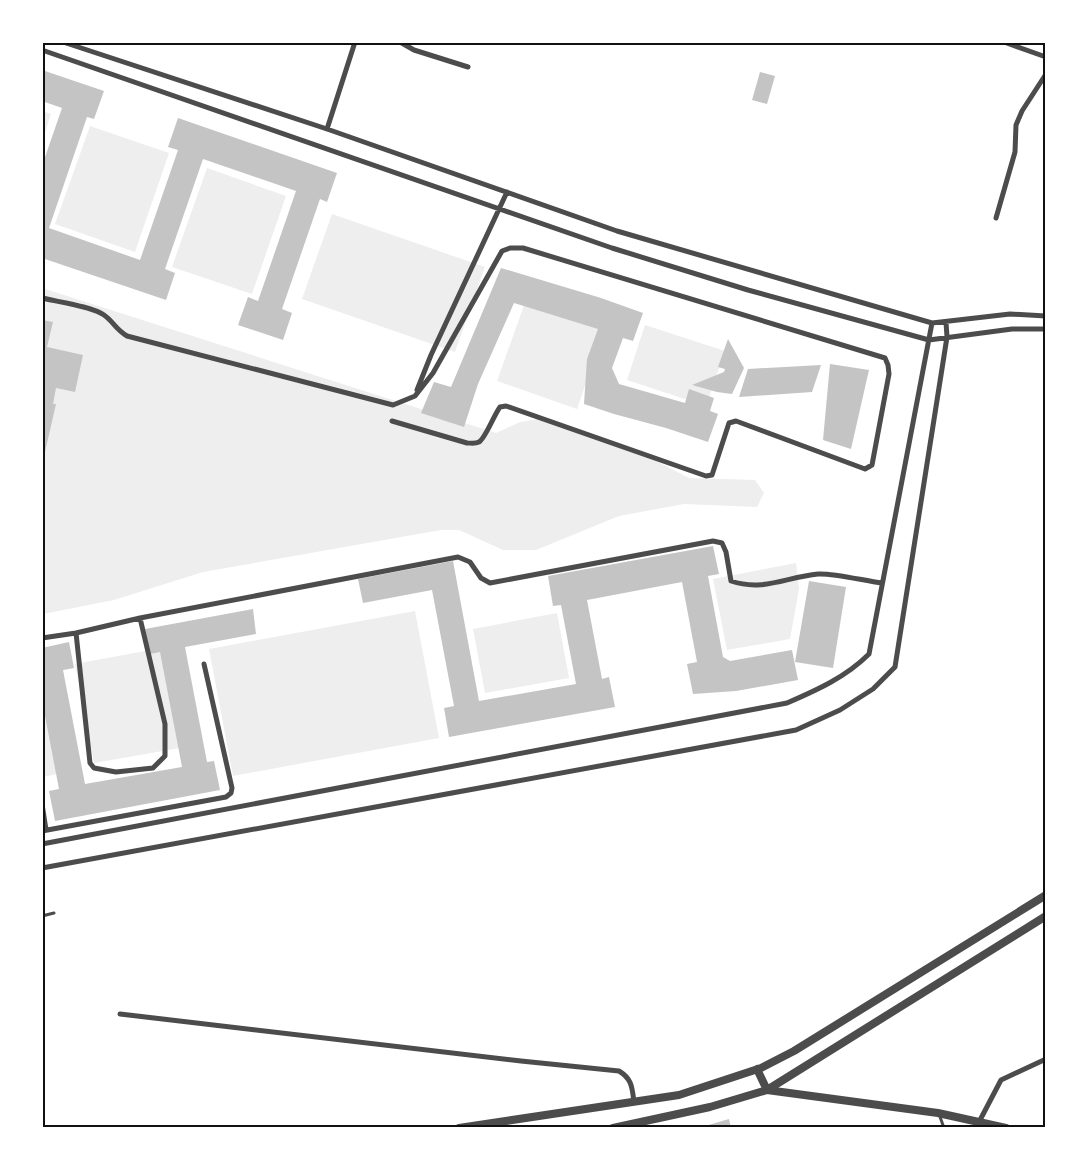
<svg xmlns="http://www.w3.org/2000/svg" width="1088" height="1170" font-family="'Source Serif 4',serif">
<rect width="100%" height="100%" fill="#fff"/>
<!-- green -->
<path fill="#eee" d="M43,111L51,114L43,139L42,111Z
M90,126L169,153L135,252L55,224Z
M207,168L286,196L252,294L172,267Z
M332,214L485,267L455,352L302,299Z
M532,283L611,310L577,409L497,381Z
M42,288L496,433L520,422L538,419L631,448L689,478L755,480L764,493L757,507L684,504L619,516L536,550H503L459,530H441L203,572L114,600L43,614Z
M645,325L725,351L706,406L627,380Z
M796,563L799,589L790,639L727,650L713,579Z
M415,611L439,738L233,776L209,649Z
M557,613L569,678L485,693L473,629Z
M161,648L180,748L94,763L75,664Z
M42,675L61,773L43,777H42Z"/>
<!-- building -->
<path fill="#c4c4c4" d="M42,70L104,91L94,119L87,117L49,228L140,260L178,150L168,147L178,118L337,173L327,202L320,199L282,309L292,313L283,340L238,325L248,297L258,301L296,191L203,159L165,269L175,273L166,300L42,258V166L62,108L42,101Z
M760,72L775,76L767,104L752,100Z
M501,268L601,298L643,313L633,341L623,338L612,368L619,384L685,403L689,389L714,398L710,411L718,414L708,442L666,428L614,414L584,404L587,359L598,329L514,303L478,384L464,427L421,413L434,382L451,387Z
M42,320L53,322L47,347L83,355L75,392L56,388L53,404H56L45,452H42Z
M728,339L744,368L732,394L717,392L692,385L724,372L725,369L718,367Z
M830,364L869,370L851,449L823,440Z
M821,365L812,392L739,397L748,369Z
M713,546L719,574L708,576L723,657L730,661L792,650L798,680L736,691L693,694L687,664L697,662L682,582L587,600L602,679L609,677L615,707L449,737L444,708L454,706L432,590L363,603L358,579L453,561L479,701L576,684L561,605L553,606L548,576Z
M809,581L846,587L833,668L795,662Z
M253,609L256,634L185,647L207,762L214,761L220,790L55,821L49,791L59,789L42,700V648L69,642L74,668L63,670L85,784L182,767L160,652L150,654L145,629Z
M729,1119L731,1128H705V1126Z"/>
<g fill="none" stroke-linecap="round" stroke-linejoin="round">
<!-- service -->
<path stroke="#4c4c4c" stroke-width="3" d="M42,916L54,913
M939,1114L944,1128"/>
<!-- minor -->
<path stroke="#4c4c4c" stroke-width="5" d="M63,42L327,129L617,231L932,323L1010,314L1046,316
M400,42L414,50L468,67
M1004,42L1046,57
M42,50L612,248L748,290L929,340L1012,329H1046
M327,129L355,42
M996,218L1015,152L1016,125L1022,111L1046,74
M42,298C58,302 91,306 104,315C113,321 115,329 127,336L393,405L415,396L433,373L502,251L510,248H523L885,358L888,365L889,374L872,465L865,469L736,421L729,423L712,475L706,476L506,406L500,407C494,415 485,439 479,442C475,444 471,443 467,443L392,421
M417,390L431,355L507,192
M76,633L90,763L94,768L116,772L153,768L165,756V724L140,618
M42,638L76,633L140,618L458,557L470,562L481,578L490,583L713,541L722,543L726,552L731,581C763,592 786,577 818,574C834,573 865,581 882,583
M42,804L46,830
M42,831L226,797L231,793L232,788L204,664
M42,844L787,703C817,690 846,677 869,654L932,323
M42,868L796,730L840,710L873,689L895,667L947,337L946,322
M120,1014L521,1061L619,1071C632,1079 632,1087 634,1102
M979,1122L1001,1080L1046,1059"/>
<!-- tertiary -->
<path stroke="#4c4c4c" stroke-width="8" d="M757,1069L767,1090
M767,1090L1046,916
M459,1128L679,1095L761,1068L794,1051L1046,895
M613,1128L710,1107L767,1090L938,1113L1006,1128"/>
</g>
<!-- border -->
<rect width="1088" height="1170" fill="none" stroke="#ffffff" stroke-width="88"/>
<rect x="44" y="44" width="1000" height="1082" fill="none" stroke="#111" stroke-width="2"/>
</svg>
